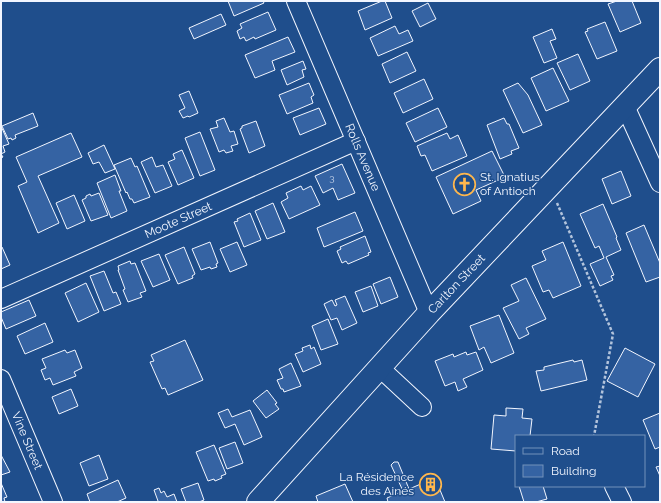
<svg xmlns="http://www.w3.org/2000/svg" width="661" height="503" font-family="Raleway,sans-serif">
<rect width="100%" height="100%" fill="#1f4e8c"/>
<!-- building -->
<path fill="#3563a3" stroke="#f2f6ff" d="M228,1H263L264,3L234,16Z
M382,1H385L392,18L365,30L358,11Z
M617,1H632L641,23L620,32L608,4Z
M428,3L436,19L420,27L412,11Z
M268,12L276,30L255,39L254,37L246,41L244,37L240,39L237,31L242,28L240,24Z
M221,14L226,25L194,39L189,28Z
M605,22L617,51L597,59L585,32L588,31L587,29Z
M395,26L399,34L408,30L413,41L378,56L370,38Z
M552,29L556,39L550,41L557,58L544,63L533,37Z
M288,37L295,52L272,61L275,70L255,78L245,55Z
M407,52L416,71L390,83L382,64Z
M578,54L590,81L570,90L557,63Z
M303,61L306,69L302,70L304,77L287,85L281,70Z
M553,68L569,101L546,111L531,78Z
M424,79L433,99L403,113L394,93Z
M309,83L314,95L311,97L313,103L287,114L279,95Z
M518,83L528,95L542,125L523,133L503,90Z
M189,91L198,113L189,117L188,116L183,118L179,111L185,108L179,95Z
M319,108L326,124L300,135L293,118Z
M438,108L447,127L415,142L406,123Z
M33,113L38,126L15,135L16,138L12,140L11,138L8,139L2,126Z
M224,118L230,132L234,131L238,144L231,146L233,151L226,153L224,150L219,152L210,129L218,127L216,121Z
M504,118L507,124H509L519,148L511,151L512,154L500,159L487,125Z
M256,121L265,146L249,153L240,129L242,128V126Z
M1,126L9,144L3,146L5,152L1,154L3,157L1,158Z
M200,132L215,170L200,176L185,138Z
M71,133L82,157L38,176L59,223L38,233L18,186L27,182L16,157Z
M447,133L450,139L458,135L467,156L432,171L425,155L421,156L417,146Z
M104,145L115,169L105,173L99,162L93,164L88,153Z
M182,150L194,178L178,185L168,162L175,159L173,154Z
M492,151L505,177L476,190L481,201L453,214L436,177Z
M152,157L156,167L163,165L172,186L155,193L141,162Z
M131,158L135,167L137,166L150,197L134,203L132,199H130L127,192L126,193L114,165Z
M342,164L355,193L338,200L333,188L323,193L315,176Z
M621,171L631,196L612,204L602,179Z
M115,175L121,191H119L127,211L111,218L97,183Z
M301,186L303,190L311,186L320,205L289,219L281,202L288,198L286,193Z
M99,193L108,215L91,221L82,200L86,198V196L90,194L91,196Z
M74,195L85,221L67,229L56,203Z
M273,203L285,232L267,239L255,211Z
M603,204L617,237L616,238L621,250L606,257L614,275L611,276L613,280L600,286L590,264L604,258L599,246L595,248L580,214Z
M355,212L363,231L324,247L317,228Z
M250,213L261,240L244,247L234,222L238,221L237,219Z
M644,225L660,263V277L646,282L626,233Z
M365,236L371,252L368,253L369,255L348,264L346,261L342,263L337,251L341,249L340,247Z
M210,242L218,263L216,264L217,267L211,269L210,267L201,270L192,249Z
M237,242L247,265L230,272L220,249Z
M563,242L581,286L553,298L549,290L543,292L532,266L546,260L542,251Z
M2,247L10,265L1,269V248Z
M184,247L195,274L192,276L193,278L178,284L165,255Z
M159,254L170,280L153,287L141,261Z
M130,261L131,264L135,263L146,291L140,293L142,297L128,302L123,290L125,289L118,270H119L118,266Z
M104,271L113,293L116,292L121,304L104,311L90,276Z
M390,277L398,297L381,304L373,284Z
M526,278L546,319L526,328L529,334L519,339L503,308L519,301L511,285Z
M86,283L99,312L78,322L65,293Z
M371,286L378,306L363,312L355,292Z
M345,296L357,323L342,330L337,318L331,320L324,304L332,300L335,306L337,305L335,300Z
M29,300L36,316L6,329L1,317V312Z
M499,315L514,353L491,363L484,347L479,350L470,326Z
M328,319L338,344L321,350L312,326Z
M45,323L53,342L25,354L17,336Z
M185,340L203,380L168,395L165,388L162,389L150,362L154,361L151,355Z
M310,345L311,349L314,347L321,364L303,372L295,354L303,351L302,348Z
M625,348L655,364L638,397L607,381Z
M65,350L67,353L75,350L82,368L74,372L76,376L53,385L50,378L45,380L41,370L46,368L42,359Z
M466,352L467,355L476,352L483,370L463,379L467,387L458,391L455,382L445,386L435,361L453,354L454,357Z
M573,360L574,362L582,360L587,380L541,391L536,371L544,370V367Z
M291,363L301,386L284,392L283,389H281L277,380L283,378L279,369Z
M71,389L78,406L59,414L52,397Z
M267,390L277,403L275,404L279,409L266,418L253,401Z
M506,408L523,409L522,418L532,419L530,436H516V451L491,449L494,415L506,416Z
M228,409L232,417L250,410L262,437L244,445L235,424L225,428L218,413Z
M660,413V447L655,449L643,420Z
M235,442L243,463L227,469L219,448Z
M214,445L226,474L221,476L222,478L215,481L214,479L208,481L196,452Z
M1,455L10,472L1,475Z
M99,455L108,479L89,486L80,463Z
M394,462H398L409,489L435,478L445,502H388L387,498L403,491L391,465Z
M660,466V476L656,467Z
M118,480L126,498L117,502H90L87,494Z
M1,483L7,497L4,498L5,502H1Z
M198,483L204,500L199,502H186L181,489Z
M345,484L353,502H318L316,496Z
M519,486H543L547,499L536,502H524Z
M159,488L161,493L164,491L167,497L174,494L177,502H157L158,501L154,490Z"/>
<g fill="none" stroke-linecap="round" stroke-linejoin="round">
<defs>
<g id="minor">
<path id="s1" d="M296,1L429,313"/>
<path d="M625,106L660,183"/>
<path id="s2" d="M1,299L356,141"/>
<path d="M380,368L422,407"/>
<path id="s3" d="M1,379L53,502"/>
<path d="M614,486L622,502"/>
</g>
<g id="major">
<path id="s4" d="M258,502L429,313L660,69"/>
</g>
</defs>
<!-- minor casing -->
<use href="#minor" stroke="#f2f6ff" stroke-width="20"/>
<!-- major casing -->
<use href="#major" stroke="#f2f6ff" stroke-width="24"/>
<!-- path -->
<path stroke="#b3c4dc" stroke-width="2.5" stroke-dasharray="3 2" stroke-linecap="butt" d="M557,203L613,334L594,436"/>
<!-- minor -->
<use href="#minor" stroke="#1f4e8c" stroke-width="18"/>
<!-- major -->
<use href="#major" stroke="#1f4e8c" stroke-width="22"/>
</g>
<!-- icons -->
<defs>
<symbol id="church-ring" viewBox="-11 -11 22 22"><circle r="9.5" fill="#1f4e8c" stroke="#ffb74d" stroke-width="1.5"/><path d="M-1.2-6h2.4v3.5h3.3v2.4h-3.3V6h-2.4V-.1h-3.3v-2.4h3.3Z" fill="#ffb74d"/></symbol>
<symbol id="building-ring" viewBox="-11 -11 22 22"><circle r="9.5" fill="#1f4e8c" stroke="#ffb74d" stroke-width="1.5"/><path d="M-4-6H4V6H1V3H-1V6H-4ZM-2.5-4.3h1.7v1.8h-1.7ZM.8-4.3h1.7v1.8H.8ZM-2.5-1h1.7V.8h-1.7ZM.8-1h1.7V.8H.8Z" fill="#ffb74d"/></symbol>
</defs>
<g fill-rule="evenodd">
<use href="#church-ring" x="452" y="172" width="25" height="25"/>
<use href="#building-ring" x="418" y="472" width="25" height="25"/>
</g>
<g text-anchor="middle" dominant-baseline="central" stroke-width="3" stroke-linejoin="round" paint-order="stroke">
<!-- number labels -->
<g font-size="10" fill="#c3d1e8">
<text x="332" y="177">3</text>
</g>
<!-- street labels -->
<g font-size="12" fill="#f2f6ff" stroke="#1f4e8c">
<text stroke="none"><textPath href="#s1" startOffset="170">Rolls Avenue</textPath></text>
<text stroke="none"><textPath href="#s2" startOffset="194">Moote Street</textPath></text>
<text stroke="none"><textPath href="#s4" startOffset="295">Carlton Street</textPath></text>
<text stroke="none"><textPath href="#s3" startOffset="67">Vine Street</textPath></text>
</g>
<!-- poi labels -->
<g font-size="12" fill="#f2f6ff" stroke="#1f4e8c" text-anchor="start">
<text x="480" y="177">St. Ignatius<tspan x="480" dy="14">of Antioch</tspan></text>
<text x="414" y="477" text-anchor="end">La Résidence<tspan x="414" dy="14">des Ainés</tspan></text>
</g>
</g>
<!-- border -->
<rect width="661" height="503" fill="none" stroke="#f2f6ff" stroke-width="4"/>
<!-- legend -->
<rect x="515" y="435" width="130" height="52" fill="#1f4e8c" stroke="#7391ba"/>
<rect x="523" y="448" width="20" height="6" fill="#1f4e8c" stroke="#7391ba"/>
<text x="551" y="455" font-size="12" fill="#f2f6ff">Road</text>
<rect x="523" y="465" width="20" height="12" fill="#3563a3" stroke="#7391ba"/>
<text x="551" y="475" font-size="12" fill="#f2f6ff">Building</text>
</svg>
